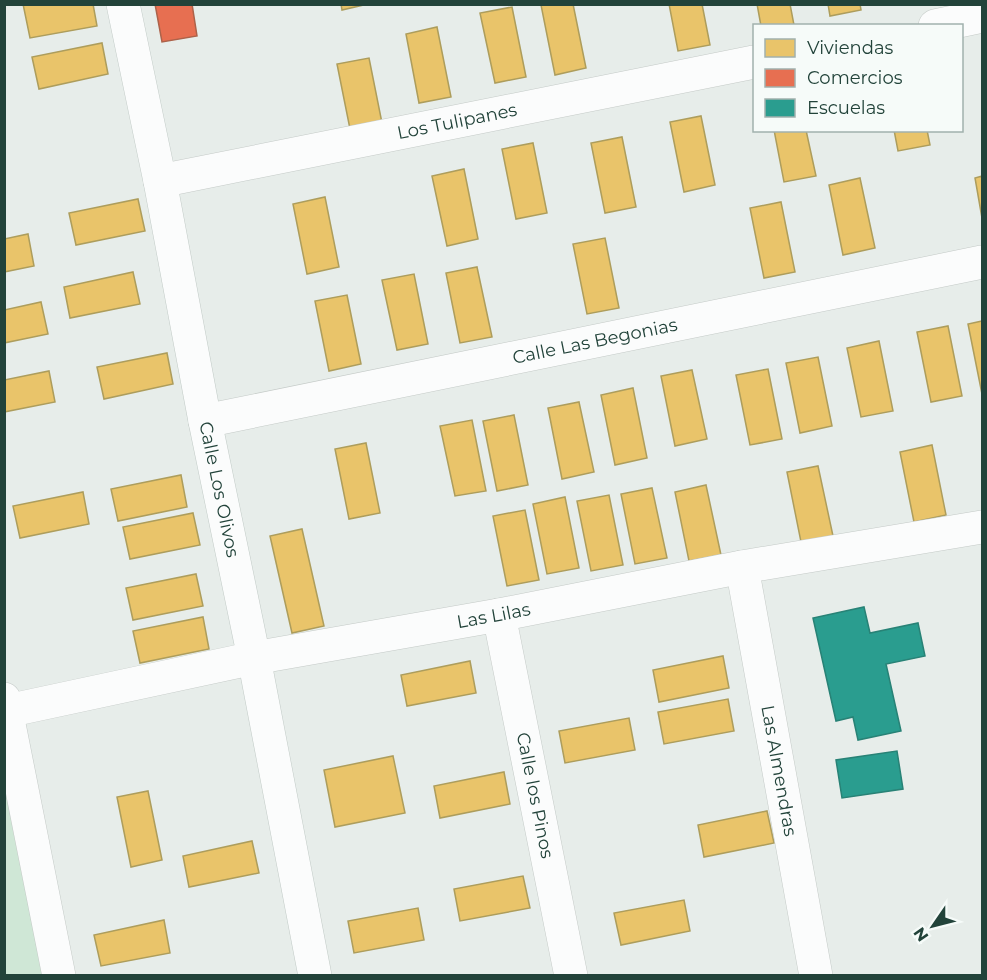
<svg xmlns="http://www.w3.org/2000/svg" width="987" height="980" font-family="Montserrat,sans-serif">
<rect width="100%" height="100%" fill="#e7edea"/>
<!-- green -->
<path fill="#cfe7d6" d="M5,780L43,975H5Z"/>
<!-- homes -->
<path fill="#e9c46a" stroke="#ad9d5c" stroke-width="1.5" d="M23,4H93L97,26L30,38Z
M341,4H368L342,10Z
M573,4L586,68L555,75L541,5Z
M669,4H702L710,45L678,51Z
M757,4H790L794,25L761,26Z
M828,4H860L861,10L830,16Z
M512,7L526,77L495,83L480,13Z
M437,27L451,97L419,103L406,34Z
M102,43L108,74L39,89L32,57Z
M369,58L383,128L351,134L337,64Z
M701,116L715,185L684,192L670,122Z
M774,130H806L816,176L784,182Z
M894,130H927L930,145L898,151Z
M622,137L636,207L605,213L591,143Z
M533,143L547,213L516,219L502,149Z
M464,169L478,239L447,246L432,176Z
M982,176V218L975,178Z
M860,178L875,248L843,255L829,185Z
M325,197L339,267L307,274L293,204Z
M138,199L145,231L76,245L69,213Z
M781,202L795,272L764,278L750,208Z
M28,234L34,266L4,272V239Z
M605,238L619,308L587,314L573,244Z
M477,267L492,337L460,343L446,273Z
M133,272L140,304L70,318L64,287Z
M414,274L428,344L397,350L382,280Z
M347,295L361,364L329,371L315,301Z
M41,302L48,334L4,343V310Z
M982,321V394L968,324Z
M948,326L962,396L931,402L917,332Z
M879,341L893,411L861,417L847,348Z
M167,353L173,384L104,399L97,367Z
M818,357L832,426L800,433L786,363Z
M768,369L782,439L750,445L736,375Z
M692,370L707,439L675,446L661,376Z
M49,371L55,402L4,412V380Z
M633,388L647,458L615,465L601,395Z
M579,402L594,472L562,479L548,408Z
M514,415L528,485L497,491L483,421Z
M472,420L486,491L455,496L440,426Z
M366,443L380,513L349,519L335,449Z
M932,445L946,515L914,522L900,452Z
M818,466L833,536L801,542L787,472Z
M181,475L187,507L118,521L111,489Z
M706,485L721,555L689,561L675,492Z
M652,488L667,558L635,564L621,494Z
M83,492L89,524L20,538L13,506Z
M609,495L623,565L591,571L577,501Z
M565,497L579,568L547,574L533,504Z
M525,510L539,580L507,586L493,516Z
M193,513L200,545L130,559L123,527Z
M302,529L324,626L292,633L270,536Z
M196,574L203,606L133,620L126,588Z
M203,617L209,649L140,663L133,631Z
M723,656L729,688L659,702L653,670Z
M470,661L476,693L407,706L401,675Z
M728,699L734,731L664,744L658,712Z
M629,718L635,750L565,763L559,731Z
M393,756L405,813L335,827L324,770Z
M504,772L510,804L440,818L434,786Z
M148,791L162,860L131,867L117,797Z
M767,811L774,843L704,857L698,825Z
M252,841L259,873L189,887L183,856Z
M523,876L530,908L460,921L454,889Z
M684,900L690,931L621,945L614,913Z
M418,908L424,940L354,953L348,921Z
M164,920L170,953L101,966L94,935Z"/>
<!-- shops -->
<path fill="#e76f51" stroke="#ac624a" stroke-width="1.5" d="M155,4H192L197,36L162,42Z"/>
<!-- schools -->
<path fill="#2a9d8f" stroke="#288276" stroke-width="1.5" d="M864,607L870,633L918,623L925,656L886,664L901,731L858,740L853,717L836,721L813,618Z
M897,751L903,789L842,798L836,760Z"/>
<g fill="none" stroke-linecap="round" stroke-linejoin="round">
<defs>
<g id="street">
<path d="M935,26L982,16"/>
<path id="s1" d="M160,181L754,62"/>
<path id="s2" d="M205,421L982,262"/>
<path id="s3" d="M742,567L816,976"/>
<path id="s4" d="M499,615L571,976"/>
<path d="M4,699L59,976"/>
<path id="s5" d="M7,711L254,658L499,615L742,567L982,527"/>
</g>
<g id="secondary">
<path id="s6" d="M123,4L160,181L205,421L254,658L315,976"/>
</g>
</defs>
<!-- street casing -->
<use href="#street" stroke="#c4cac7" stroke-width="34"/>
<!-- secondary casing -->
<use href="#secondary" stroke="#c2cbc7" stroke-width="34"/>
<!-- street -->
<use href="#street" stroke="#fbfcfc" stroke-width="33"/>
<!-- secondary -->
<use href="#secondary" stroke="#fbfcfc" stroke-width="33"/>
</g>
<g text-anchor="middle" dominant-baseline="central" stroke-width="6" stroke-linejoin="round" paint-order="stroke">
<!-- street labels -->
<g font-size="18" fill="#22433a" stroke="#f6fbf9">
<text stroke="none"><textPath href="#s1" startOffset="303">Los Tulipanes</textPath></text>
<text stroke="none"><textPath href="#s2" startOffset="398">Calle Las Begonias</textPath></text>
<text stroke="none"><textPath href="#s6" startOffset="495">Calle Los Olivos</textPath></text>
<text stroke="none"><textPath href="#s5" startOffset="496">Las Lilas</textPath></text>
<text stroke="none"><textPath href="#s3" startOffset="207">Las Almendras</textPath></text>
<text stroke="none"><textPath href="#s4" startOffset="184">Calle los Pinos</textPath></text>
</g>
</g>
<!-- border -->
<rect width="987" height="980" fill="none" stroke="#22433a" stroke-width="12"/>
<!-- legend -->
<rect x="753" y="24" width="210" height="108" fill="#f6fbf9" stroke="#a1b1ad" stroke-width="1.5"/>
<rect x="765" y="39" width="30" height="18" fill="#e9c46a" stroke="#a1b1ad" stroke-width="1.5"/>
<text x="807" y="54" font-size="18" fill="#22433a">Viviendas</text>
<rect x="765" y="69" width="30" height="18" fill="#e76f51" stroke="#a1b1ad" stroke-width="1.5"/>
<text x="807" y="84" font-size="18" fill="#22433a">Comercios</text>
<rect x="765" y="99" width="30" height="18" fill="#2a9d8f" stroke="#a1b1ad" stroke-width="1.5"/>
<text x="807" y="114" font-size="18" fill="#22433a">Escuelas</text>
<!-- north arrow -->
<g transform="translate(933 926) rotate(235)" stroke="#f6fbf9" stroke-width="4.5" paint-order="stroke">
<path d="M0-4.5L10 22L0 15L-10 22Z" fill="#22433a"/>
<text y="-9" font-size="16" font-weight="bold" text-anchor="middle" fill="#22433a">N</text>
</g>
</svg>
